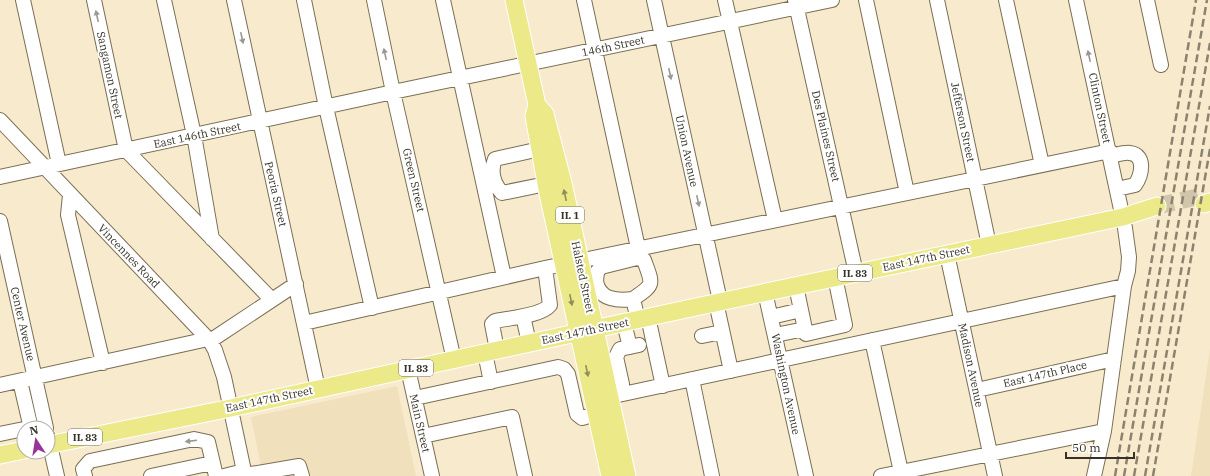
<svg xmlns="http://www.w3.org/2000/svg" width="1210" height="476" font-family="'IBM Plex Serif',serif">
<rect width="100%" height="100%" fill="#f8eacd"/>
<!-- built -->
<path fill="#f1e0bc" d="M1210,349V476H1191Z
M397,386L416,476H263L251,417Z"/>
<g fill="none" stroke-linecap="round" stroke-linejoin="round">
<!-- major-tunnel -->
<path stroke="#d1c5ac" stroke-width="17" stroke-dasharray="17 8" stroke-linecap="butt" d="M1157,206L1206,195"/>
<defs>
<path id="minor" d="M23,0L59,164
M94,0L126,150L272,300
M164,0L194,135L212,239
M234,0L318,389
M304,0L326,107L372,308
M374,0L393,92L454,360
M443,0L504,277
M584,0L638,248
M654,0L720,301
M725,0L775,220
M795,0L856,273
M866,0L907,193
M937,0L989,245
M1006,0L1042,165
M1076,0L1125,228L1129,257L1128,271L1124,286L1104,431L1094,476
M1147,0L1161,65
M0,120L210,341L215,350L224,377L245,476
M540,149L495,159C490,171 493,183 502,193L546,184
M1110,156C1116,155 1124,152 1130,153C1146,155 1142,175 1135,185L1117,189
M0,177L393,92L832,0
M70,195L68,215L103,363
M0,221L46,428
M947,254L995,476
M596,281L597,272L601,267L637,258L644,260C653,285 655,284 633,299L638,320
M587,282L596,281C599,300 617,301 633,299
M796,286L806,334L845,325L835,277
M765,292L806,476
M716,302L731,371
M523,316L529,343
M648,317L663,386
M771,317L801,310
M304,323L545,268L1110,151
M624,323L630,347
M775,335L805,329
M702,336L722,332
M872,340L901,472
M210,341L296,284
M497,350L492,324L495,321C509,318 541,316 550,305L545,268
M485,353L491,382
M408,369L432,476
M692,379L712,476
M20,381L30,424L27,428
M0,385L208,339
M607,387L622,384L616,357L620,349L639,345
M977,390L1114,359
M609,397L1124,286
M415,398L558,367L564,369L568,374L577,414L582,418L596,414
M0,434L24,429
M423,436L512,417L525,476
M48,437L57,476
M245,475L299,466L302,476
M85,476L83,469L90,461L194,439L208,442L216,476
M151,476L212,463
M224,476L244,471
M881,476L1104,431"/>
<path id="major" d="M514,0L537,105L545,114L563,183L627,476
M537,105L534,116L547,189L610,476
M1204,204L1210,202
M48,445L231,408L691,308L1123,217L1157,206
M0,455L24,450"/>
</defs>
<!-- minor casing -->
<use href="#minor" stroke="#7a6e54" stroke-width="16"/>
<!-- major casing -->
<use href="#major" stroke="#fff" stroke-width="19"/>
<!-- minor -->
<use href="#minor" stroke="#fff" stroke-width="14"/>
<!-- major -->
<use href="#major" stroke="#ebe988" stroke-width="17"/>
<!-- rail -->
<path stroke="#8b826f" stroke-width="2.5" stroke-dasharray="8 4" stroke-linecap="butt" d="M1115,476L1196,0
M1124,476L1207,0
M1134,476L1210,43
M1145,476L1210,106
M1153,476L1210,149"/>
</g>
<!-- one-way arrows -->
<defs><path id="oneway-solid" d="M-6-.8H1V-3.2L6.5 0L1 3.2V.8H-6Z"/></defs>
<g fill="#9a9892">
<use href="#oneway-solid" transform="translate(97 16) rotate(-102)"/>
<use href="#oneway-solid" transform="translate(242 38) rotate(78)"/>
<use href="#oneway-solid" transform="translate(385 54) rotate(-102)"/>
<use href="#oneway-solid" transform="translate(1089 56) rotate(-102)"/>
<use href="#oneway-solid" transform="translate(670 74) rotate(78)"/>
<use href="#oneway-solid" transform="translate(698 201) rotate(78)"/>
<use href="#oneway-solid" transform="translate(191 441) rotate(173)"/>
</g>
<g fill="#908d57">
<use href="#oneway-solid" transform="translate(565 195) rotate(-102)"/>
<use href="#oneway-solid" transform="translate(571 300) rotate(78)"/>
<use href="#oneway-solid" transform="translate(587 371) rotate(78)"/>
</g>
<g text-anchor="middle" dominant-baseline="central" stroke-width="4" stroke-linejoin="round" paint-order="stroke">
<!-- shield labels -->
<g fill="#fff" stroke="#726f67" stroke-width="1">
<rect x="556" y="207" width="28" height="16" rx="3"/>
<rect x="838" y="265" width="34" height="16" rx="3"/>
<rect x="399" y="360" width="34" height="16" rx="3"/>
<rect x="68" y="429" width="34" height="16" rx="3"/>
</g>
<g font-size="10" font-weight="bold" fill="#363126">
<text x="570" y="215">IL 1</text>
<text x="855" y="273">IL 83</text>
<text x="416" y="368">IL 83</text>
<text x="85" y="437">IL 83</text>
</g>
<!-- street labels -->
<g font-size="11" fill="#363126" stroke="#fff">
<text transform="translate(613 46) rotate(-12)">146th Street</text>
<text transform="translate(110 75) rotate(78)">Sangamon Street</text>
<text transform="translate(1100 108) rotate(78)">Clinton Street</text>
<text transform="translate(963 122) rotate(78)">Jefferson Street</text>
<text transform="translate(197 135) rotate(-12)">East 146th Street</text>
<text transform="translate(826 136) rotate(77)">Des Plaines Street</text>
<text transform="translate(687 151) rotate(78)">Union Avenue</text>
<text transform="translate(414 180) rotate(77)">Green Street</text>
<text transform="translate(276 194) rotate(77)">Peoria Street</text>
<text transform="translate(129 256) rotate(46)">Vincennes Road</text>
<text transform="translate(926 258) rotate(-12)">East 147th Street</text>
<text transform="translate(583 277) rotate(78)">Halsted Street</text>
<text transform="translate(23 324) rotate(77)">Center Avenue</text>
<text transform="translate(585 331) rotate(-12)">East 147th Street</text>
<text transform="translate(971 365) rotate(78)">Madison Avenue</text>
<text transform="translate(1045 374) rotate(-13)">East 147th Place</text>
<text transform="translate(786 384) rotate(78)">Washington Avenue</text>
<text transform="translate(269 399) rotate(-12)">East 147th Street</text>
<text transform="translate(420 423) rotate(77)">Main Street</text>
</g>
</g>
<!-- north arrow -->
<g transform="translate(36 440) rotate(348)"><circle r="19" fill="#ffffff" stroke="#afada8"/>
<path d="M0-3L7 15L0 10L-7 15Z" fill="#97349a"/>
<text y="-6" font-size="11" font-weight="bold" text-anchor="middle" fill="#363126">N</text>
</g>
<!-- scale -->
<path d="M1066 452v6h68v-6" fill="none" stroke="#363126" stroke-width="2"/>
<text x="1072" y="452" font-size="12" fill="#363126" stroke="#ffffff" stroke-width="3" paint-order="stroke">50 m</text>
</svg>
